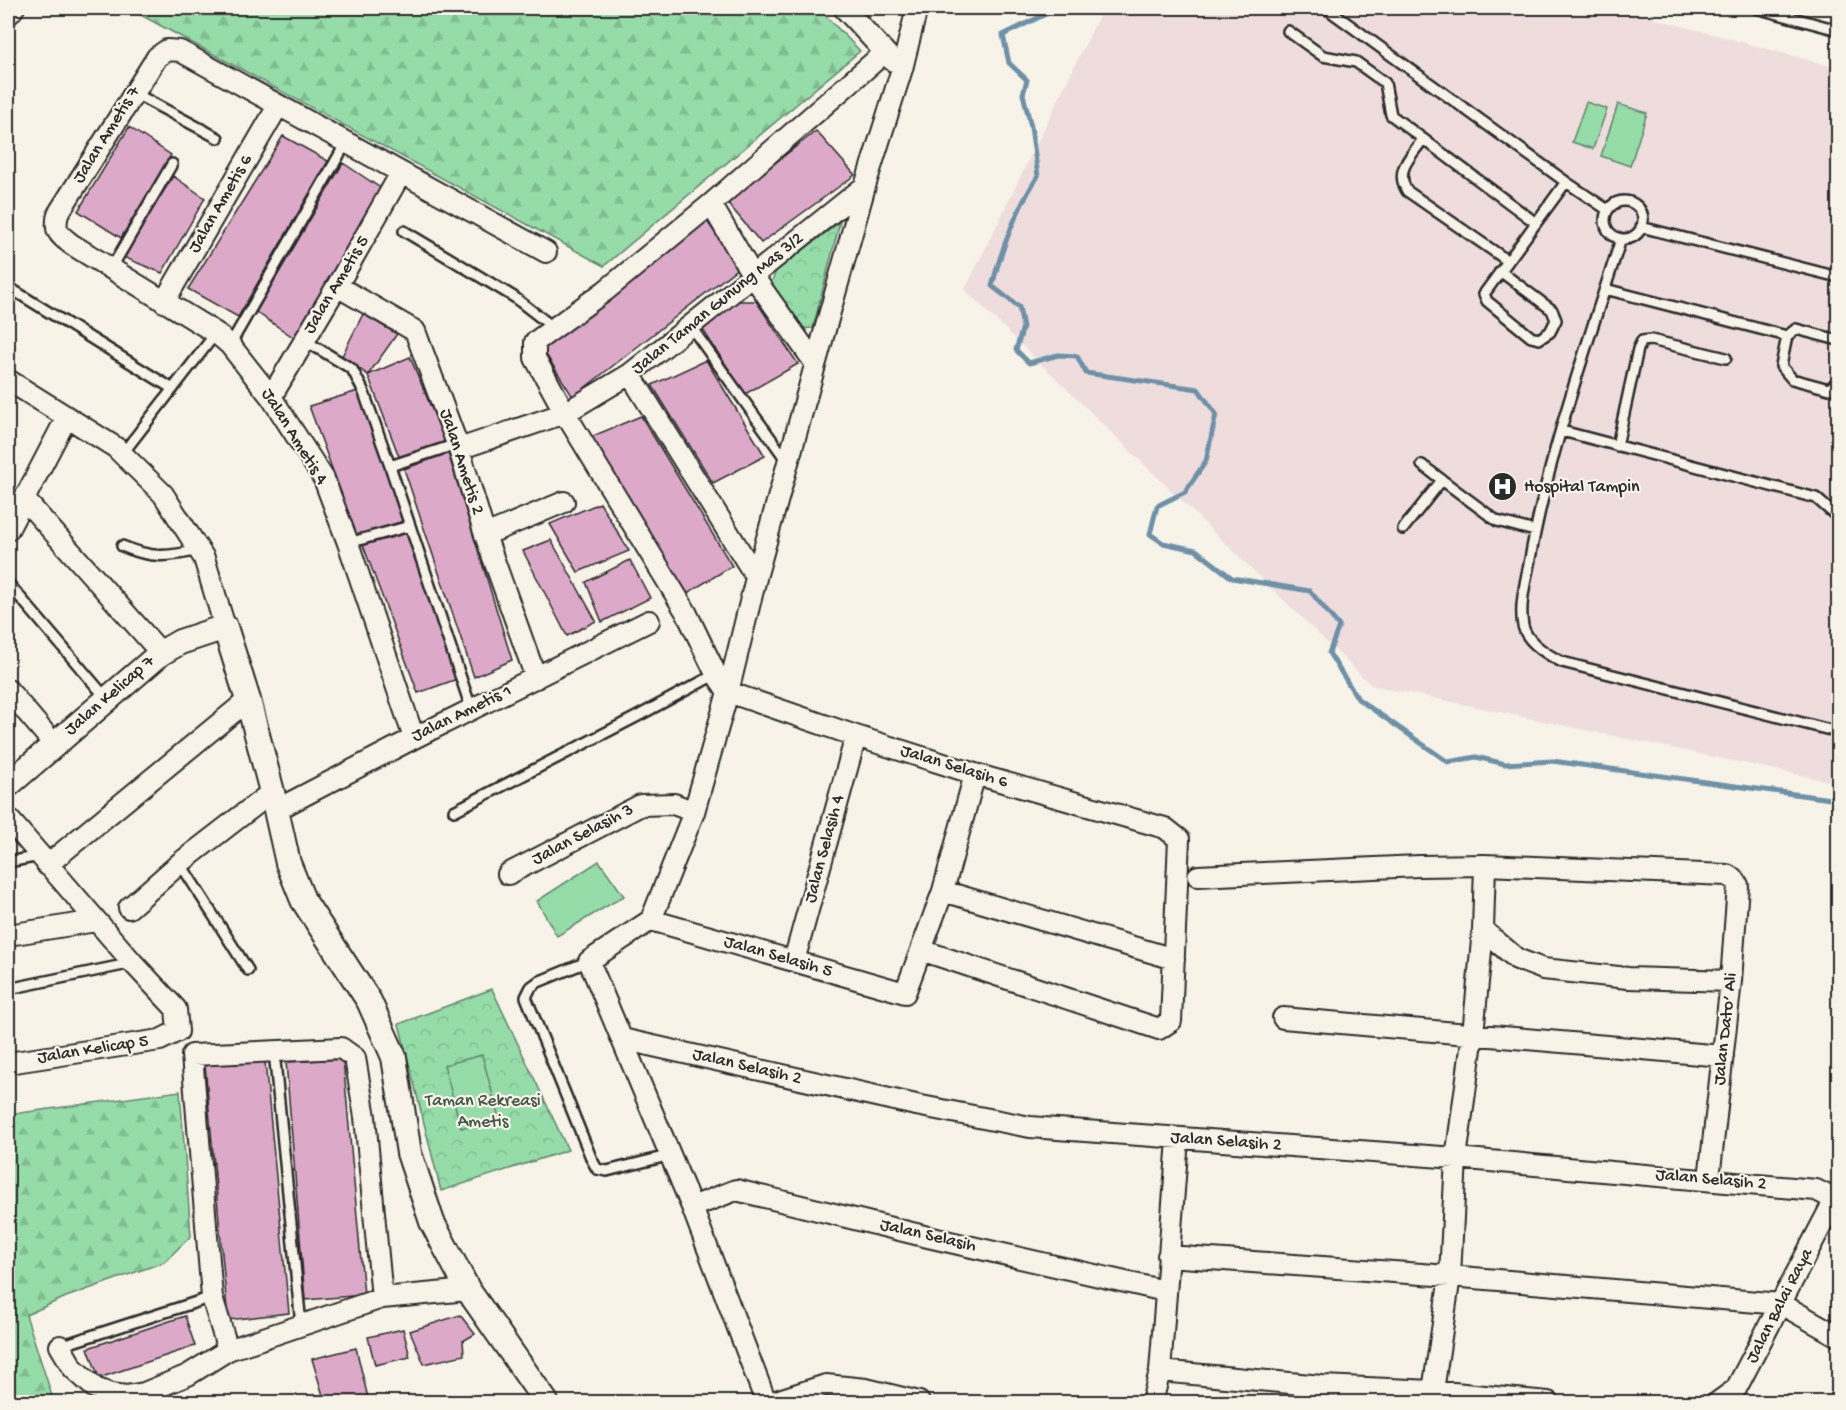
<svg xmlns="http://www.w3.org/2000/svg" width="1846" height="1410" font-family="'Gochi Hand',sans-serif">
<defs>
<pattern id="forest-firs" width="22" height="20" patternUnits="userSpaceOnUse" patternTransform="scale(1.5)"><rect width="22" height="20" fill="#95dca9"/><path d="M5 1l3.5 6h-7zM16 11l3.5 6h-7z" fill="#81bd92"/></pattern>
<pattern id="park-crowns" width="20" height="18" patternUnits="userSpaceOnUse" patternTransform="scale(1.5)"><rect width="20" height="18" fill="#95dca9"/><path d="M2 6a3 3 0 1 1 6 0M12 15a3 3 0 1 1 6 0" fill="none" stroke="#81bd92"/></pattern>
</defs>
<rect width="100%" height="100%" fill="#f7f3e8"/>
<filter id="ink" filterUnits="userSpaceOnUse"><feTurbulence type="fractalNoise" baseFrequency=".0167" numOctaves="2"/><feDisplacementMap in="SourceGraphic" scale="12" xChannelSelector="R" yChannelSelector="G"/><feConvolveMatrix kernelMatrix="1 2 1 2 8 2 1 2 1" color-interpolation-filters="sRGB"/></filter>
<g filter="url(#ink)">
<!-- built -->
<path fill="#efddde" d="M1103,8H1616L1838,68V783L1371,685L965,290Z"/>
<!-- forest -->
<path fill="url(#forest-firs)" stroke="#60846a" stroke-width="1.5" d="M128,8H818L860,51L604,266Z
M180,1091L191,1236L164,1262L66,1297L26,1315L54,1402H8V1109L13,1114Z"/>
<!-- park -->
<path fill="url(#park-crowns)" stroke="#60846a" stroke-width="1.5" d="M840,222L813,328L799,329L770,286L776,271Z
M492,989L568,1150L441,1191L399,1024Z"/>
<!-- garden -->
<path fill="#95dca9" stroke="#60846a" stroke-width="1.5" d="M1586,102L1607,109L1593,149L1572,142Z
M1618,104L1647,113L1630,166L1601,156Z
M599,861L624,896L557,936L537,901Z
M482,1055L499,1118L461,1128L444,1065Z"/>
<g fill="none" stroke-linecap="round" stroke-linejoin="round">
<!-- stream -->
<path stroke="#6e91a7" stroke-width="5" d="M1058,8L1003,35L1009,63L1027,80L1023,94L1031,127L1038,176C1016,210 1002,247 992,286L1019,307L1023,327L1016,350L1029,363L1058,355L1077,356L1086,373L1198,389L1216,414L1206,461L1185,492L1157,506L1150,534L1163,543L1196,550L1232,578L1310,591L1339,626L1329,653L1358,699L1448,762L1476,757L1505,764L1552,761L1838,800"/>
</g>
<!-- building -->
<path fill="#dcaac8" stroke="#2b2b2b" stroke-width="1.5" d="M129,127L171,155L121,238L78,211Z
M816,131L855,175L761,243L726,201Z
M283,136L328,161L238,317L188,289Z
M343,163L382,189L296,339L256,312Z
M173,176L205,198L162,273L123,257Z
M704,217L739,267L573,397L543,350Z
M737,301H756L798,364L745,394L703,330Z
M363,314L397,334L368,375L342,356Z
M410,357L446,443L400,459L368,375Z
M706,360L765,456L713,483L652,385Z
M358,391L404,521L357,536L309,406Z
M641,416L732,566L686,594L588,438Z
M448,453L512,660L474,677L404,469Z
M600,503L629,551L578,572L550,524Z
M407,533L457,679L418,693L363,545Z
M551,540L596,621L567,636L523,551Z
M630,560L650,598L602,622L586,582Z
M343,1059L364,1295L305,1300L286,1062Z
M265,1061L289,1313L228,1320L205,1065Z
M460,1315L475,1334L463,1341L464,1355L424,1364L410,1331Z
M185,1316L195,1346L99,1378L88,1348Z
M403,1329L410,1357L375,1365L368,1337Z
M356,1348L369,1402H325L312,1359Z"/>
<g fill="none" stroke-linecap="round" stroke-linejoin="round">
<defs>
<path id="service" d="M1326,8L1566,182L1608,210
M1756,8L1838,30
M1288,31L1323,56L1356,62L1385,83L1391,115L1536,223
M134,93L218,138
M1423,139C1411,157 1394,170 1407,191L1508,261
M1605 220a19 19 0 1 1 38 0a19 19 0 1 1-38 0Z
M1641,227L1838,277
M404,231L514,297L554,328
M1621,239C1588,342 1549,452 1530,559C1526,581 1519,604 1523,626C1527,643 1548,655 1562,662L1838,732
M111,269L172,164
M1500,271L1552,310L1556,320L1550,332L1539,339L1531,337L1487,301L1484,294L1566,182
M1605,289L1787,336
M13,290L173,389
M691,327L787,461
M304,340L352,369L363,390L390,466L472,711
M1838,340L1796,329L1787,336L1781,366L1792,379L1829,389L1838,381
M230,345L346,143
M1562,431L1816,498L1834,514
M1617,446L1638,349L1642,341L1651,340L1726,358
M123,453L216,333
M1422,465L1497,521L1535,531
M390,466L457,444
M1403,529L1442,480
M348,543L410,526
M122,546C152,559 168,557 199,550
M8,583L107,699
M454,811L638,716L716,674
M8,862L40,856
M180,863L248,970
M589,961L538,982L531,987L526,997L592,1160L597,1169L607,1171L671,1155
M8,989L133,963
M274,1051L301,1325
M60,1346L212,1297"/>
<path id="minor" d="M844,8L893,61
M8,15L14,8
M884,53L711,204L605,291L535,342V358L565,413L686,612L716,674L728,692L856,736L975,774L1165,828L1179,839L1171,1021L1159,1029L921,950
M711,204L753,276L815,363
M337,286L415,331L459,449L485,535L536,678
M164,302L278,106
M630,374L756,577
M8,380L115,447L163,494L204,558L225,627
M271,397L337,286L401,173
M459,449L565,413L630,374L865,186
M25,500L161,653
M8,530L67,417
M485,535L564,502
M8,690L54,744
M414,738L348,543L324,479L271,397L230,345L216,333L71,244C58,234 54,231 58,214L157,57L167,50L180,51L546,252
M276,810L414,738L649,621
M8,818L133,963L176,1009L178,1031L160,1040L8,1063
M47,865L248,700
M508,874L641,805L674,804L694,812
M1198,876L1419,866L1485,865L1727,875L1734,879L1738,885L1731,981L1709,1179
M943,891L1174,959
M129,908L180,863L272,792
M651,920L905,993L943,891L975,774
M1483,930L1517,959L1543,969L1628,978L1731,981
M8,935L96,921
M794,961L856,736
M1283,1018L1723,1056
M622,1039L916,1105L1030,1127L1456,1158L1816,1190L1826,1195L1833,1203L1736,1389L1718,1402
M692,1207L736,1190L928,1237L1165,1291
M1168,1256L1450,1276L1781,1304L1838,1336
M60,1346L73,1368L95,1388L111,1394L126,1396L144,1393L188,1375L228,1350L382,1298L468,1290
M228,1350L212,1297L192,1055L341,1048L355,1058L365,1117L382,1298
M1160,1371L1322,1386L1433,1391L1548,1402
M1433,1391L1450,1276L1456,1158L1473,1034L1483,930L1485,865
M766,1402L692,1207L589,961L651,920L694,812L728,692L757,574L865,186L902,69L917,8
M773,1402L826,1385L866,1389L919,1402
M1152,1402L1160,1371L1178,1139"/>
<path id="tertiary" d="M8,785L161,653L180,642L225,627L248,700L272,792L288,863L303,900L369,1001L394,1057L409,1153L432,1222L468,1290L546,1402"/>
</defs>
<!-- service casing -->
<use href="#service" stroke="#2b2b2b" stroke-width="14"/>
<!-- minor casing -->
<use href="#minor" stroke="#2b2b2b" stroke-width="24"/>
<!-- tertiary casing -->
<use href="#tertiary" stroke="#2b2b2b" stroke-width="28"/>
<!-- service -->
<use href="#service" stroke="#f7f3e8" stroke-width="9"/>
<!-- minor -->
<use href="#minor" stroke="#f7f3e8" stroke-width="20"/>
<!-- tertiary -->
<use href="#tertiary" stroke="#f7f3e8" stroke-width="24"/>
</g>
</g>
<!-- icons -->
<defs>
<symbol id="hospital-disc" viewBox="-11 -11 22 22"><circle r="9.5" fill="#2b2b2b" stroke="#f7f3e8"/><path d="M-5-5h3v3.5h4V-5h3V5h-3V1.5h-4V5h-3Z" fill="#fff"/></symbol>
</defs>
<g fill-rule="evenodd">
<use href="#hospital-disc" x="1486" y="470" width="33" height="33"/>
</g>
<g text-anchor="middle" dominant-baseline="central" stroke-width="4.5" stroke-linejoin="round" paint-order="stroke">
<!-- street labels -->
<g font-size="18" fill="#2b2b2b" stroke="#f7f3e8">
<text transform="translate(107 135) rotate(-58)">Jalan Ametis 7</text>
<text transform="translate(221 204) rotate(-60)">Jalan Ametis 6</text>
<text transform="translate(337 285) rotate(-59)">Jalan Ametis 5</text>
<text transform="translate(718 304) rotate(-39)">Jalan Taman Gunung Mas 3/2</text>
<text transform="translate(294 437) rotate(58)">Jalan Ametis 4</text>
<text transform="translate(461 462) rotate(72)">Jalan Ametis 2</text>
<text transform="translate(110 696) rotate(-41)">Jalan Kelicap 7</text>
<text transform="translate(462 714) rotate(-26)">Jalan Ametis 1</text>
<text transform="translate(954 767) rotate(17)">Jalan Selasih 6</text>
<text transform="translate(583 835) rotate(-28)">Jalan Selasih 3</text>
<text transform="translate(825 849) rotate(-75)">Jalan Selasih 4</text>
<text transform="translate(778 957) rotate(16)">Jalan Selasih 5</text>
<text transform="translate(1726 1029) rotate(-84)">Jalan Dato’ Ali</text>
<text transform="translate(93 1050) rotate(-9)">Jalan Kelicap 5</text>
<text transform="translate(747 1067) rotate(13)">Jalan Selasih 2</text>
<text transform="translate(1226 1142) rotate(4)">Jalan Selasih 2</text>
<text transform="translate(1711 1180) rotate(5)">Jalan Selasih 2</text>
<text transform="translate(928 1236) rotate(13)">Jalan Selasih</text>
<text transform="translate(1780 1306) rotate(-63)">Jalan Balai Raya</text>
</g>
<!-- poi labels -->
<g font-size="18" fill="#2b2b2b" stroke="#f7f3e8" text-anchor="start">
<text x="1524" y="487">Hospital Tampin</text>
</g>
<!-- park labels -->
<g font-size="18" fill="#46574a" stroke="#f7f3e8">
<text x="483" y="1101">Taman Rekreasi<tspan x="483" dy="21">Ametis</tspan></text>
</g>
</g>
<!-- margin -->
<rect width="1846" height="1410" fill="none" stroke="#f7f3e8" stroke-width="30"/>
<rect x="15" y="15" width="1816" height="1380" fill="none" stroke="#2b2b2b" stroke-width="2" filter="url(#ink)"/>
</svg>
